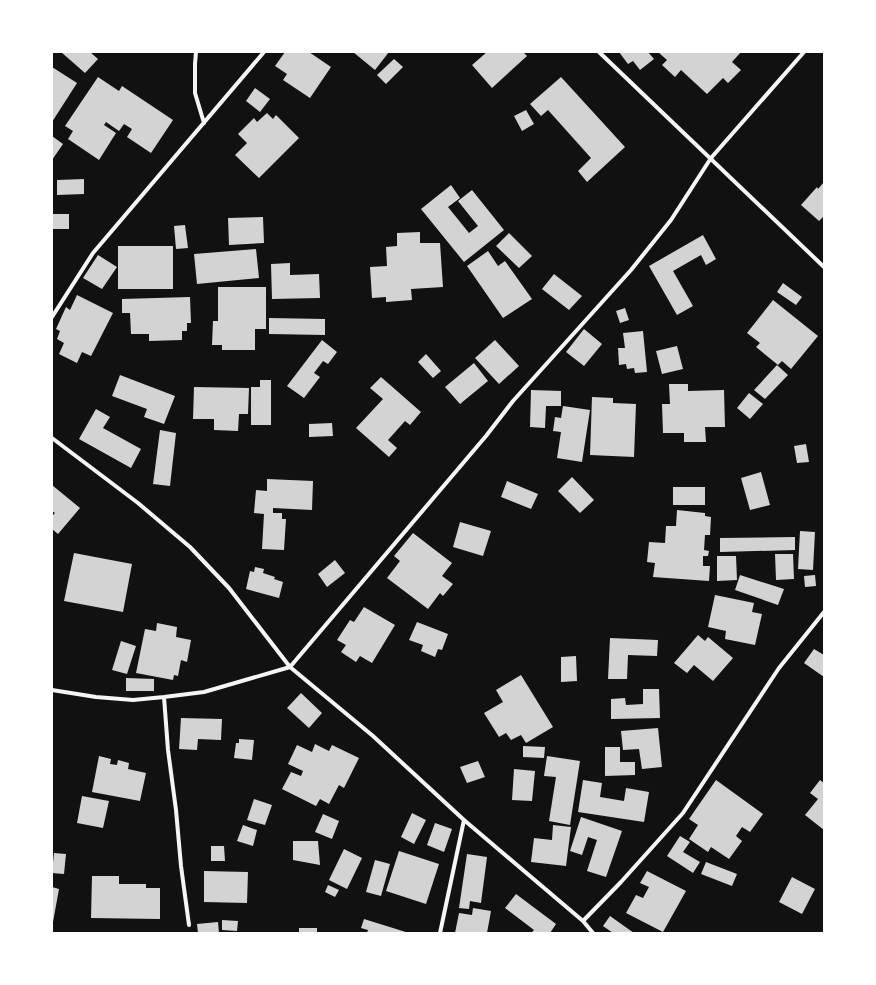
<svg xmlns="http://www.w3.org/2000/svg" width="876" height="985" font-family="'Times New Roman',serif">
<rect width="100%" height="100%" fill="#111"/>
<!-- building -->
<path fill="#d3d3d3" d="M61,52H90L98,59L85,73Z
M285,52H309L331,67L310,98L283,80L287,74L275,66Z
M353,52H389L375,70Z
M487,52H523L527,56L492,88L472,65Z
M619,52H648L654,59L640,70L633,61L628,64Z
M658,52H741L732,62L741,70L728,83L723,78L707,94L681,70L675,77L662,65L667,60Z
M394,59L403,67L386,84L377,75Z
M52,67L77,83L52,122Z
M98,77L119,91L122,86L173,120L151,153L127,137L132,129L124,124L119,131L106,122L104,125L116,133L99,160L68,139L73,131L65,126Z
M561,77L625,147L587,182L578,171L591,158L548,110L541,116L530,104Z
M255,88L270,99L260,112L246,101Z
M526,110L534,124L522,131L514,116Z
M267,113L273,119L276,115L299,138L259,178L235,155L247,143L238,134L254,118L257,122Z
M52,136L63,144L52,160Z
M84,179V194L57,195V180Z
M824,182V216L819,221L801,205L817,187L818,189Z
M451,185L460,198L448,207L469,233L478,226L458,201L472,190L504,230L464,262L421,209Z
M52,214H69V229H52Z
M263,217L264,243L229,245L228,218Z
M185,225L188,248L176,249L174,226Z
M420,232V243H440L443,287L411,289L412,300L386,302V297L372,298L370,267L387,266L386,247L397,246V233Z
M509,233L532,256L519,268L496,246Z
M703,235L716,259L706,265L701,255L673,271L693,306L677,315L649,266Z
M118,246H173V289H118Z
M256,249L259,278L197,284L194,254Z
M488,251L498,266L505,261L532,299L503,318L467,266Z
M98,255L117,267L102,289L83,278Z
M290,263V275L319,274L320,298L272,299L271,264Z
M554,274L582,296L569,310L542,289Z
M783,283L802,297L796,305L777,292Z
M218,287H266V329H255V350H222V345H212L213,321H218Z
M77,295L113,313L91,356L82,352L77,363L59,354L64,343L57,339L60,331L56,329L66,307L70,310Z
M190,297L191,323H187V331H182V340L149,341V334H131L130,313H122V299Z
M773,300L818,336L791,369L782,361L778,365L756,347L760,343L747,333Z
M625,308L629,320L620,323L616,311Z
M269,318L325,319V335L269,334Z
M584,329L602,344L584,366L566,352Z
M643,331L647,372L635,373L634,368L627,369L626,364L619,365L618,348H625L623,333Z
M322,340L337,352L328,364L323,361L314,373L320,377L304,398L287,386Z
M495,340L519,366L499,384L475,358Z
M677,346L683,369L662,374L656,351Z
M426,354L441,371L433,378L418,362Z
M474,363L488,381L460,404L445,387Z
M777,365L788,375L765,399L754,390Z
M120,375L175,396L164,424L144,417L147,409L112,396Z
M381,377L421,412L410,425L405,421L388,440L397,448L389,457L356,428L383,399L370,388Z
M260,380H271V425H251V387H260Z
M669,384H688V391L724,390L725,427H705L706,442H684V433H663L662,404H670Z
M194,387L249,388L248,414H239L238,431L214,430V419H193Z
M531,390L561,391V406H546L545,428L530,427Z
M749,393L763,404L750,419L737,408Z
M592,397L613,398V403L636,404L634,457L590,455Z
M563,406L590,410L582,462L557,458L561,432L553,431L555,417L561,418Z
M96,409L110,417L103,428L141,449L131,468L79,439Z
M332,423L333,436L309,437V424Z
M160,430L176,433L170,486L153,484Z
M806,444L809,462L797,463L794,446Z
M761,472L770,505L750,510L741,478Z
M572,477L594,500L580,513L558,491Z
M267,479L313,481L312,510L273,508V513H282V519H286L284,550L262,549L264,514L254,513L256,490L267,491Z
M507,481L538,494L531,509L501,497Z
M52,485L80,508L58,534L52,529V516L55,513L52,511Z
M673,487H705V505H673Z
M677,510L705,513V516L711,517L710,535H705L704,550L709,551L708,556H703V566H710L709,581L653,577L655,563L647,562L649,542L665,543L666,526H676Z
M460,522L491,531L483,556L453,547Z
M800,531L815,532L813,570L798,569Z
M413,533L452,563L442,576L453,584L443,596L440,593L428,609L387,578L400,561L394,556Z
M795,537V550L720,552V538Z
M74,553L132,564L123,612L64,601Z
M775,554H793L794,579L776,580Z
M717,556H736L737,580L717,581Z
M335,560L345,573L327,587L318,574Z
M255,567L264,569L263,573L275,577L274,579L283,582L279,598L246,589L250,571L254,572Z
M740,575L784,589L778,605L735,590Z
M815,575L816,586L805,587L804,576Z
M715,595L754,603L752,612L762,614L755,645L725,639L726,631L708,627Z
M364,607L395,625L372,663L360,656L356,662L341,652L346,645L337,640L350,620L354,622Z
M417,622L448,634L442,650L438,649L435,657L421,651L423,645L409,640Z
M157,623L177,627L176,637L191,640L187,662L181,660L178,676L174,675L173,680L136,673L145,629L156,631Z
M698,635L705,641L708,637L733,658L713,681L694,665L687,673L674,663Z
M610,638L658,640L657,656L628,655L627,679H608Z
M121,641L136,646L127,674L112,670Z
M814,649L824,655V677L804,663Z
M576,656L577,681L561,682V657Z
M521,675L553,727L526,743L521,735L511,740L506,733L499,737L484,713L503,702L496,690Z
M126,678L154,679V691H126Z
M643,689H659L660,718L611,719V699L625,698L626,705L643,704Z
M301,693L322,713L309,728L287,708Z
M181,718L222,719L221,740L198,739L197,750L179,749Z
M658,728L662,767L642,769L639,749L623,750L621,731Z
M239,739L254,740L252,760L234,758L236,743H239Z
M315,744L329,751L332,745L359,758L344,788L339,785L329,804L320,799L316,806L282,789L291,772L301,776L303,771L288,764L297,745L312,752Z
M523,746L545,747L544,758L523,757Z
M605,747H620V762H635V775L605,776Z
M99,756L111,759L110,764L117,765L118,760L129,763L128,769L146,773L140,801L92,792Z
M547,756L580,761L570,825L549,821L556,777L544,776Z
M478,761L485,777L467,783L460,767Z
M514,769L535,771L532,801L512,800Z
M583,780L602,783L600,797L624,801L626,788L649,792L644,822L578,812Z
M716,780L763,814L750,832L742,827L736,836L742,841L729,859L711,847L708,852L689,839L698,825L689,819Z
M820,780L824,783V830L805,815L818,799L810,793Z
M82,796L109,801L103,828L77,823Z
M254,799L272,805L265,825L247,820Z
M412,813L426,820L414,844L401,837Z
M323,814L339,821L332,839L315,832Z
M581,817L622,831L606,877L587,871L597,840L588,837L582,855L570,851Z
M435,823L452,829L444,852L427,845Z
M243,825L257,830L253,846L237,841Z
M553,825L571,827L566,866L531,862L534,838L552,840Z
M680,836L690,842L683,852L700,862L693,873L667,856Z
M293,841H318L320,865L293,860Z
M211,846H224L225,861H211Z
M344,849L362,858L347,889L329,880Z
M399,851L439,864L426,904L386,891Z
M54,853L66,854L64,874L52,873Z
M467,854L487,857L481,903L470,901L469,909L459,908Z
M375,860L390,864L381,896L366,892Z
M706,862L737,874L732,886L701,874Z
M204,871L248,872L247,903L204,902Z
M647,871L686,891L663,932L626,913L636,895L643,898L649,887L640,883Z
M92,876H119V884H146V888H160V919L91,918Z
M792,877L815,889L802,914L779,902Z
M328,885L339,890L335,897L325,892Z
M52,887L59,889L53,922L52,921Z
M516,894L556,924L550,933H531L534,930L505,908Z
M473,908L491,911L487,933H455L459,913L472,915Z
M610,916L634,933H613L603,926Z
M364,919L409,933H367L368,930L361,928Z
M222,920L238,921L237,931L222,930Z
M218,922L219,933H198L197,924Z
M299,928H317V933H299Z"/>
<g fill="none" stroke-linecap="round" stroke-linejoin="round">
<!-- minor -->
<path stroke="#f5f5f5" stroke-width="4" d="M196,52L195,64V93L204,123
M599,52L824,267
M52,317L93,253L264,52
M52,438L138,503L190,547L229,588L290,667L373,736L464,820L583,921L593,933
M52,690L96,697L133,700L164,697L204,692L290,667L486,436L513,401L631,270L671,220L711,158L804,52
M164,697L168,750L176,810L181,866L189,925
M583,921L621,882L683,813L779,668L824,612
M440,933L464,820"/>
</g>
<!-- border -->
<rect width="876" height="985" fill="none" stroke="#ffffff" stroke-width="106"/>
</svg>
